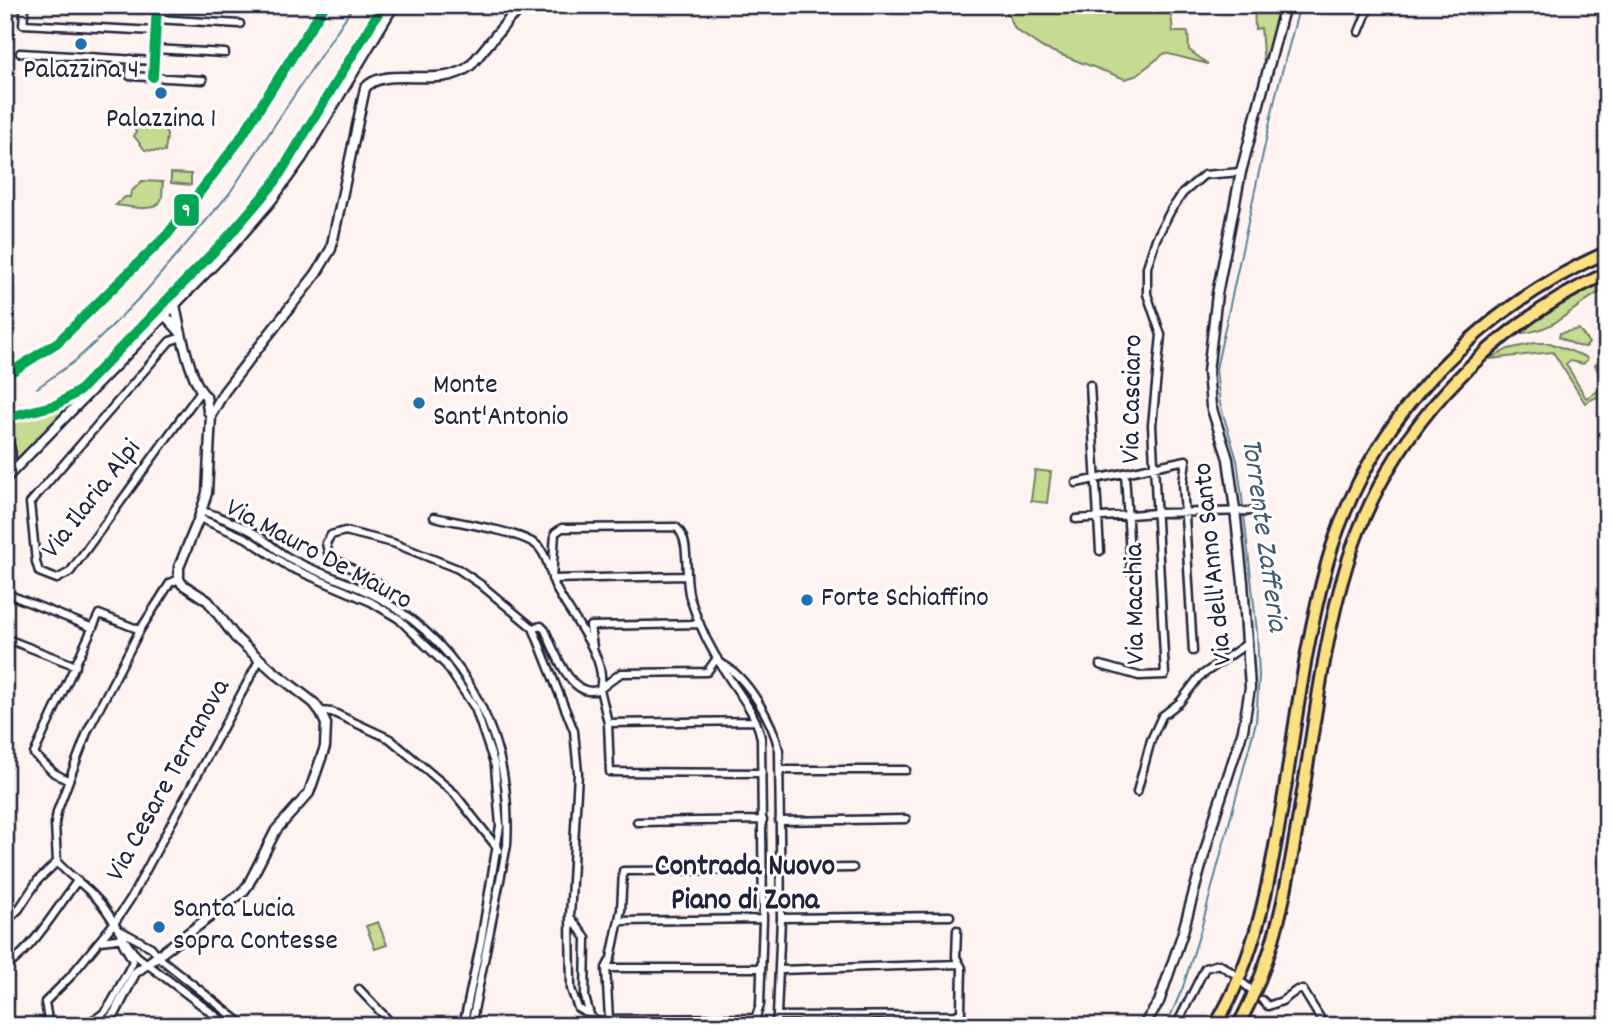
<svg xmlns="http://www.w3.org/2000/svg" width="1612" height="1031" font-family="Dekko,sans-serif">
<rect width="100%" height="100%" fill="#fff3f1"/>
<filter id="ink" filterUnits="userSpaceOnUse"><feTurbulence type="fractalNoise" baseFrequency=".0143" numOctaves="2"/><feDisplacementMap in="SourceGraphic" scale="14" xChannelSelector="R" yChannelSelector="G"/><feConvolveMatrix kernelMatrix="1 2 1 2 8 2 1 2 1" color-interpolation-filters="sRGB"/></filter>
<g filter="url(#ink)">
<!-- green -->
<path fill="#c4db91" stroke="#737e66" stroke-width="2" d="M1004,5H1170L1173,32H1188L1189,50L1208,64L1165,53L1135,76L1125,79L1043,48L1015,29Z
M1254,5H1280L1264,67L1261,28L1255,29Z
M128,123L162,126L167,135L165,152L145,150L134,136L136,133L134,126Z
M171,173L191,174V185L171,183Z
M142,181L163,182C162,188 163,196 161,200C156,214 127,206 116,205L125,197H130L131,192Z
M1607,280V288C1577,302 1557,331 1522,333L1521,330L1565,302Z
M1579,329L1589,343L1586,347L1577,346L1559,337L1560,333Z
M1535,343H1550L1586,357L1587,360L1583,364L1570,361L1566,364L1586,398L1605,387L1595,365L1601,362L1607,370V392L1585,403L1553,352L1490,359L1508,349Z
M80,395L81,396L16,461C16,446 5,436 5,422L55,410Z
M1035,470L1051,472L1047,503L1031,501Z
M378,922L387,945L375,949L366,926Z"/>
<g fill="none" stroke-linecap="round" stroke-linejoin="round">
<!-- stream -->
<path stroke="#578599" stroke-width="2" d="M37,388L75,361L104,334L145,292L229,194L354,5
M1166,1026L1183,987L1201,929L1256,722L1259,676L1257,632L1242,497L1237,460L1220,404L1216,369L1276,94L1300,5"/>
<defs>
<path id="street" d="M25,5L23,24L155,31
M93,5L156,9
M156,19L240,24
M1359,32L1370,5
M154,49L225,53
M20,53L154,61
M131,59L130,76L203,80
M153,77L157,5
M182,337L170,341L30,503L36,562L39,572L57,579L70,572L200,392
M5,376L58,342L167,235L238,142L325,5
M1090,385L1100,551
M1125,473L1131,572
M1076,483L1186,460L1183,483L1193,651
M202,511C216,515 243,526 256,534C268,542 278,552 291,559C319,574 351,582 379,598C470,649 513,743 507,845L471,1026
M434,517C461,523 510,530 532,542C548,550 549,574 556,588C569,615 609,658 600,689C571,702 554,649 545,630L541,626L533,628
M199,518L246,538L289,567L371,602L399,619L446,665L475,708L495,766L500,826L481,941L463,1026
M1076,519L1156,513L1256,511
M685,576L552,579L555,533L562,528L676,527C692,540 683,575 690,598C699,627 714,656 731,681C744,700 756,715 761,738L763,919L760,1005L753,1026
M5,597L10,595L93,628
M382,599L385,591L380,584L329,556L326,543L331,535L345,531L393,543L458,569L480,584L533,628L574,731L578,773L570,917L571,989L578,1008L590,1015L598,1026
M5,638L76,666
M593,647L590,626L700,624
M717,658L707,672L621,673L600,689L608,723L610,772L762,773
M722,664C748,677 773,723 779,750L781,918L777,1016L774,1026
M1100,665L1139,676L1165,675L1152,425L1161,335L1147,294V267L1156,239L1171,210L1183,193L1204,175L1241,172
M320,711L332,712L390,739L454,793L499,850
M608,723L756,721
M779,770H906
M67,780L54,773L34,754L99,614L140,630
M1137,792L1151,740L1162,716L1180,702L1199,677L1248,643
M779,821L906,819
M637,822L763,820
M57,862L55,824L57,812L88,730L140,630L170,583L179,579
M57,862C69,876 85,885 97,899C114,916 121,941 138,957L229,1026
M781,869L853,868
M571,918L586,938L585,997L590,1015
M781,918L950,916
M619,921L763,919
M5,923L19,909L38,880L57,862
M121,931L151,947L162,960L245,1026
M101,941L124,938
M5,968C35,946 55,911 77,881
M606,968H760
M780,970L959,964
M1244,984L1250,989
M359,989L394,1026
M1262,1000L1268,1006L1282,1001L1297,990H1303L1325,1026
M777,1016L956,1015L961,1012L962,968L956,957L957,930
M756,1018L609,1019L606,968L611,958L621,910L623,871L763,870
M49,1026L45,1002L69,978L115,922L131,898L260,659
M74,1026C106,1019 109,1009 122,982C126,975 130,968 133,961L123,944L121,937
M1176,1026L1205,968L1219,964L1233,973"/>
<path id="secondary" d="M175,304C178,323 192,387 206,396L208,411L211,415
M162,312L181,333
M5,418L56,405L79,391L227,238L275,182L383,5
M5,438C13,451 13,462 5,475
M5,479L233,245L271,201L302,158L394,5
M104,1026L115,1013L135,973L243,892L248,885L276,830L309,793L325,747L326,724L320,711L314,703L274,672L236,638L208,601L182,584L179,579V567L199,518L207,493L211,415L224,392L316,274L331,249L365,88C386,64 442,91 471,65L510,18L529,5
M1143,1026L1159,1002L1182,935L1214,819L1243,730L1250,688L1243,582L1235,510L1228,459L1211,406L1208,372L1217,294L1241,172L1285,5"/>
<path id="highway" d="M1215,1026C1259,953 1271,872 1285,789C1297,713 1307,634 1328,560C1369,420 1475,311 1607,252
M1238,1026C1277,954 1288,882 1301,803C1315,724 1323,642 1347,564C1386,436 1485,329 1607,273"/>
</defs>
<!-- street casing -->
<use href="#street" stroke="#22223b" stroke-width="11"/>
<!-- secondary casing -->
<use href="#secondary" stroke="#22223b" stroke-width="13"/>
<!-- highway casing -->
<use href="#highway" stroke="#22223b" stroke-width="16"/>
<!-- street -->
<use href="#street" stroke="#fff" stroke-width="6"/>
<!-- secondary -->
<use href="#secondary" stroke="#fff" stroke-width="8"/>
<!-- highway -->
<use href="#highway" stroke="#fde080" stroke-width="10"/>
<defs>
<path id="bus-1" d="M153,77L157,5
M5,376L58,342L167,235L238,142L325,5
M5,418L56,405L79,391L227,238L275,182L383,5"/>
</defs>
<!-- bus-1 casing -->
<use href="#bus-1" stroke="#fff" stroke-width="16"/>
<!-- bus-1 -->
<use href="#bus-1" stroke="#00a651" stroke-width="10"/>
</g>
</g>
<!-- markers -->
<g fill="#1f6fb2" stroke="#fff" stroke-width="2.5">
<circle cx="81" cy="44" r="7"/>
<circle cx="161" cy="93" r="7"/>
<circle cx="419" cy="403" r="7"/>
<circle cx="807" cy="600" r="7"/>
<circle cx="159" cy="927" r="7"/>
</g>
<g text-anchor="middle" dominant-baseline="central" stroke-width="6" stroke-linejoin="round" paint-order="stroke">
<!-- poi labels -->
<g font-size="28" fill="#22223b" stroke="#fff" text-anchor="start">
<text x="81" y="72" text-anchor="middle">Palazzina 4</text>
<text x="161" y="121" text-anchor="middle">Palazzina 1</text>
<text x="433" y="387">Monte<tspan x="433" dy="32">Sant'Antonio</tspan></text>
<text x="821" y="600">Forte Schiaffino</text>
<text x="173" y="911">Santa Lucia<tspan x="173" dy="32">sopra Contesse</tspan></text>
</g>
<!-- street labels -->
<g font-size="28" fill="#22223b" stroke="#fff">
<text transform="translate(1134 399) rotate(-89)">Via Casciaro</text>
<text transform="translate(93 500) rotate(-52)">Via Ilaria Alpi</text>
<text transform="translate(318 556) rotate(28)">Via Mauro De Mauro</text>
<text transform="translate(1215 564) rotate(-96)">Via dell'Anno Santo</text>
<text transform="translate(1137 604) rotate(-91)">Via Macchia</text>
<text transform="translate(170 781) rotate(-61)">Via Cesare Terranova</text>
</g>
<!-- water labels -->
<g font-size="30" font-style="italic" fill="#415c72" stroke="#fff">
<text transform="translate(1262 535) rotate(82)">Torrente Zafferia</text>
</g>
<!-- neighbourhood labels -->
<g font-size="30" font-weight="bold" fill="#22223b" stroke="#fff">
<text x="745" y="868">Contrada Nuovo<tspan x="745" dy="34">Piano di Zona</tspan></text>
</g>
</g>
<rect stroke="#fff" stroke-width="2.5" x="173" y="193" width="27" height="34" rx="7" fill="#00a651"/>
<g font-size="19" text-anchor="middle" font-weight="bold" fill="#fff">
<text x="186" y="216">9</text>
</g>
<!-- margin -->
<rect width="1612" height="1031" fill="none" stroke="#fff" stroke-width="28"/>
<rect x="14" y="14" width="1584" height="1003" fill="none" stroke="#22223b" stroke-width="2.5" filter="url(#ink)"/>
</svg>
